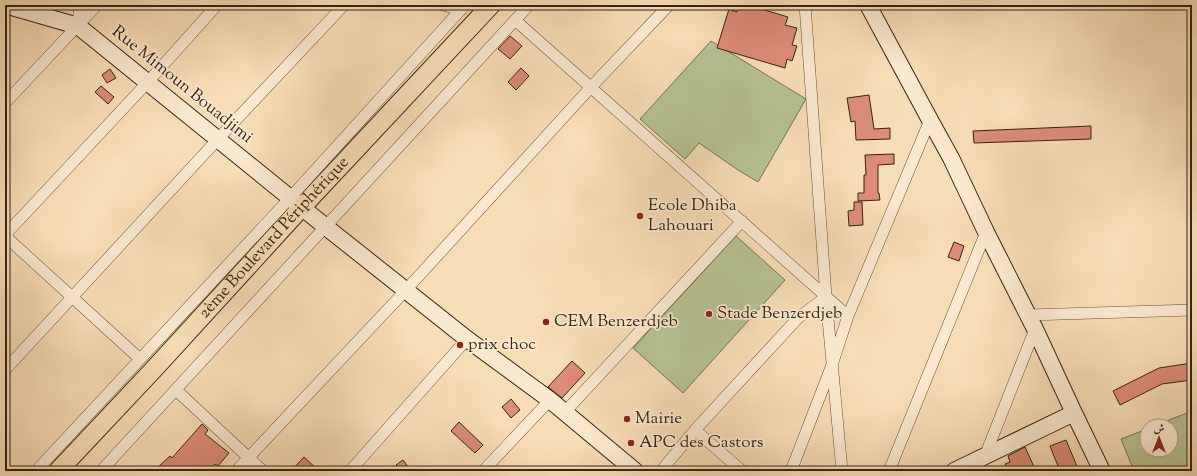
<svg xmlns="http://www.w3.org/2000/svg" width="1197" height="476" font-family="'Sorts Mill Goudy',Amiri,serif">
<rect width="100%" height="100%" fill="#f7ddb7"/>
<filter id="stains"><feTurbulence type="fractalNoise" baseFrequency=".005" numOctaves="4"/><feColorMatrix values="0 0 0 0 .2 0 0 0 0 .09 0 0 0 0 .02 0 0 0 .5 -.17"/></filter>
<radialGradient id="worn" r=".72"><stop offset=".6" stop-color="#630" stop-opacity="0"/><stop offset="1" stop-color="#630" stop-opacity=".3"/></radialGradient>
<!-- green -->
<path fill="#b6c294" stroke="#757354" d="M711,41L806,99L758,182L738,170L699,143L685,159L640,119Z
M736,236L785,280L683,393L633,348Z
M1192,411V471H1134L1121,439L1147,429V450H1171V426H1154Z"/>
<!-- building -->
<path fill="#dc8c78" stroke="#342414" d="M739,5H748L788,17L785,25L797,28L792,45L797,46L792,61L787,59L785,68L717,48L729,9L737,12Z
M510,36L522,46L510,59L498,49Z
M521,68L529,76L516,90L508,82Z
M110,69L116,78L107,83L102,75Z
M101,86L114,97L108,104L95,92Z
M869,95L874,129L890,128V139L856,140L855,121L851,122L847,98Z
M1091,126V139L974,143L973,131Z
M894,154V164L878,165V193H879L880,200L858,201V193H864V175H866L865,155Z
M854,202H862L863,225L849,226L848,211L854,210Z
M954,242L964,246L959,261L948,257Z
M572,361L585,373L562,398L548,387Z
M1192,363V380L1162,384L1120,405L1113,391L1159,368Z
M511,399L520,410L511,418L502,407Z
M459,422L483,445L475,453L451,431Z
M202,424L208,430L205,434L229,453L218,466L215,464L209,471H154L170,456L172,458Z
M1066,440L1079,471H1060L1050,446Z
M1025,447L1036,471H1008L1005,464L1010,462L1008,456Z
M304,457L319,471H291Z
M403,460L411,471H401L396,465Z"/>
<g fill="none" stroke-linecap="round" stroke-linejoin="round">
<defs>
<path id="street" d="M443,5L461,10
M805,5L826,297L842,471
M515,20L848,316
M78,26L80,5
M5,103L97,5
M5,235L147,83L217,5
M5,236L140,359
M1028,315L1192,310
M5,370L218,139L344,5
M176,390L263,471
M565,412L742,221
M695,430L742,471
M985,456L1035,329
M36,471L290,198L465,5
M101,471L529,5
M236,471L406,290L591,87L669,5
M350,471L467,339
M483,471L550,400
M661,471L695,430L798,318L826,297
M791,471L832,365L848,316L930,120
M889,471L986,232"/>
<path id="secondary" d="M5,5L78,26L326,227L467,339L550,400L635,471
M868,5L930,120L951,158L986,232L1035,329L1074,413L1102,471
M954,471L1074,413"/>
<g id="primary">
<path id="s1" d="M58,471L154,369L302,207L491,5"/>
</g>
</defs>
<!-- street casing -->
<use href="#street" stroke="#65523d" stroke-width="12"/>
<!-- secondary casing -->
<use href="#secondary" stroke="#342414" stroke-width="18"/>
<!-- primary casing -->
<use href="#primary" stroke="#342414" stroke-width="20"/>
<!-- street -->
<use href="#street" stroke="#fae9d0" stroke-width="11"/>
<!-- secondary -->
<use href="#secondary" stroke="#fae9d0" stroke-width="16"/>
<!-- primary -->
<use href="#primary" stroke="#f7ddb7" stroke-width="18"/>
</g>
<!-- markers -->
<g fill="#8f2418" stroke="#fae9d0" stroke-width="1.5">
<circle cx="640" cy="216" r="4"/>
<circle cx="709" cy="314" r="4"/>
<circle cx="546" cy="322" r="4"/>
<circle cx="460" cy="345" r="4"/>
<circle cx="627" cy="419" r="4"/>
<circle cx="631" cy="443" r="4"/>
</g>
<g text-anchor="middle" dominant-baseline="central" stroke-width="3.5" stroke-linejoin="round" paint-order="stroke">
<!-- street labels -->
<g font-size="17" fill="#342414" stroke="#fae9d0">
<text transform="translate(182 85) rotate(39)">Rue Mimoun Bouadjimi</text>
<text stroke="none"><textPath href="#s1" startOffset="318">2ème Boulevard Périphérique</textPath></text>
</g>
<!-- poi labels -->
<g font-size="17" fill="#342414" stroke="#fae9d0" text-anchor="start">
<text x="648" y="206">Ecole Dhiba<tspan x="648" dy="20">Lahouari</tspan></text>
<text x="717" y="314">Stade Benzerdjeb</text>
<text x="554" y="322">CEM Benzerdjeb</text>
<text x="468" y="345">prix choc</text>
<text x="635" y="419">Mairie</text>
<text x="639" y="443">APC des Castors</text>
</g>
</g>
<!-- margin -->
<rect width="1197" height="476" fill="none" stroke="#f7ddb7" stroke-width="20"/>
<rect x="6" y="6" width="1185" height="464" fill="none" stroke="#342414" stroke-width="2"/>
<rect x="10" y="10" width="1177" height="456" fill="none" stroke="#342414"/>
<!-- north arrow -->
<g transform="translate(1159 438)"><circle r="19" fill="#fae9d0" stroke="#ab9a85"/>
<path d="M0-3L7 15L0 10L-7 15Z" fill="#8f2418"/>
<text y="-6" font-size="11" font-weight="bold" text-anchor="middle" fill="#342414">ش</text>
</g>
<rect width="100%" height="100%" filter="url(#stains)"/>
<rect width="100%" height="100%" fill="url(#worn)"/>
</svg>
